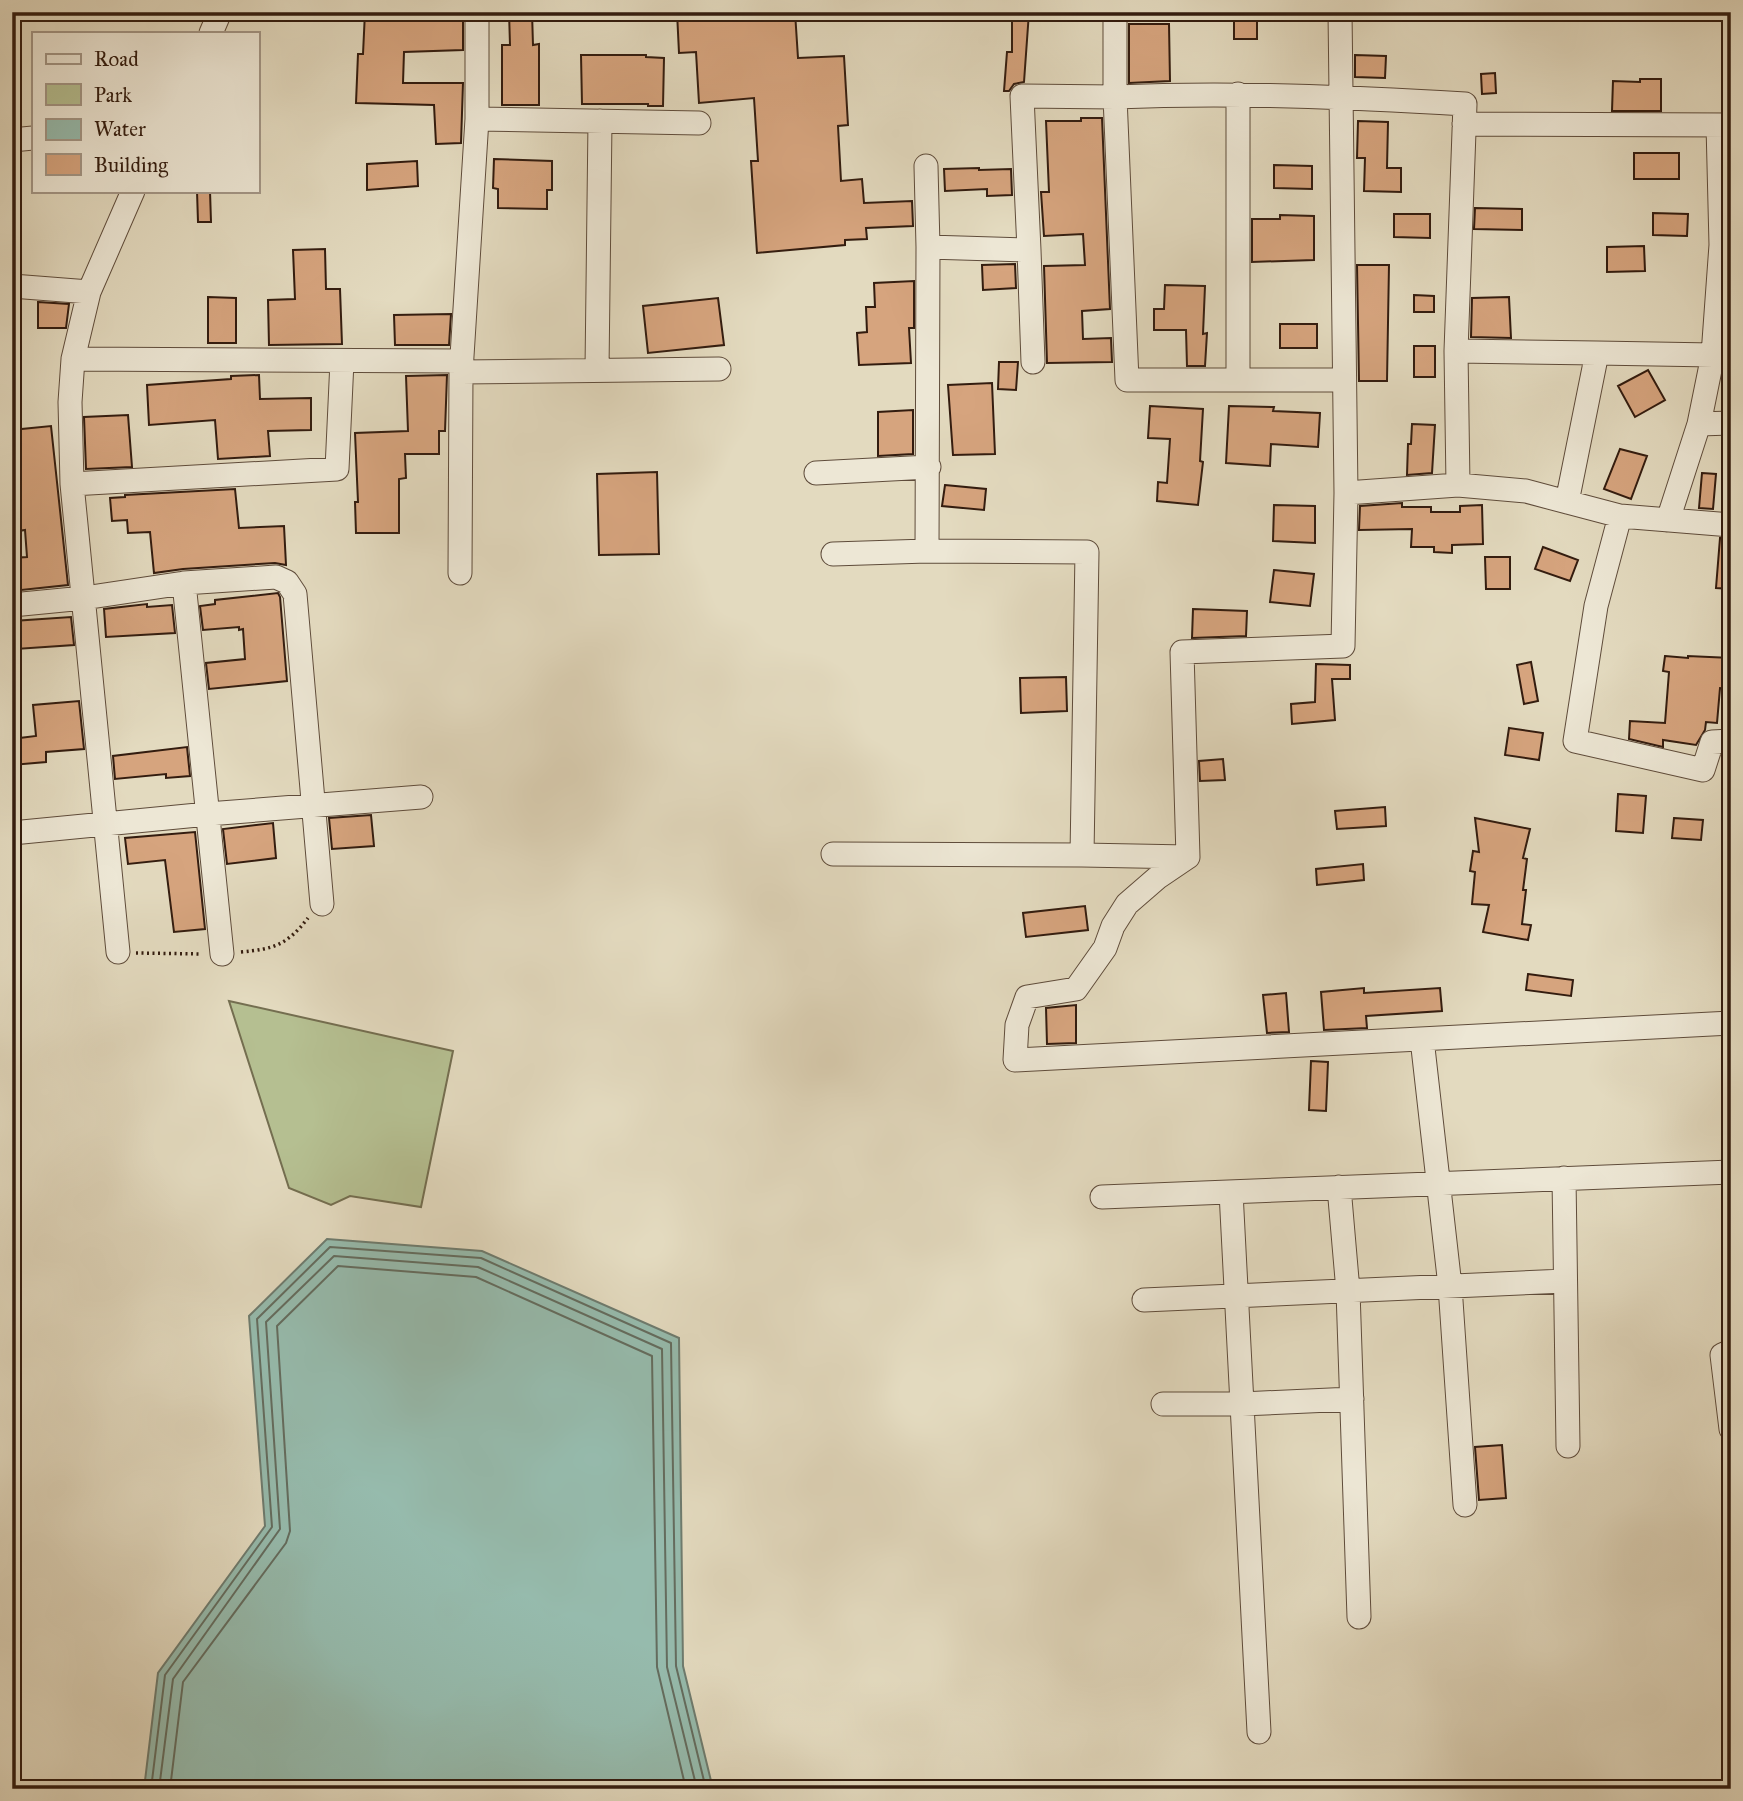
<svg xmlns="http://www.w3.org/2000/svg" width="1743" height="1801" font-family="'IM FELL Great Primer',serif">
<rect width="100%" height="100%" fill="#e3dabf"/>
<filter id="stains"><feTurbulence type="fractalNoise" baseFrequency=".00286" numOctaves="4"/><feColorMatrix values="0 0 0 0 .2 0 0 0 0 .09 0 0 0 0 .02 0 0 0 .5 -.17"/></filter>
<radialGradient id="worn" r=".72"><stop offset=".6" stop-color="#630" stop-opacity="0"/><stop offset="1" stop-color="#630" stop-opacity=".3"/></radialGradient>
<!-- green -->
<path fill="#b5bf91" stroke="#746e50" stroke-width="2" d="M229,1001L453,1051L421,1207L350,1196L331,1205L289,1188Z"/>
<!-- water -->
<path fill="#96bbad" stroke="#6e7b6e" stroke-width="2" d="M327,1239L482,1251L679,1338L683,1666L713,1789H144L158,1673L265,1526L249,1316Z"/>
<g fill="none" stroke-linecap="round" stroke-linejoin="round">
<!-- shore -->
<path stroke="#646c5e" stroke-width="2" d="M151,1789L165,1675L272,1527L257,1319L330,1247L481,1258L671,1343L676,1666L706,1789
M159,1789L173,1679L280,1529L266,1322L334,1256L478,1267L662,1349L667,1667L697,1789
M170,1789L183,1682L286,1543L290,1531L277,1326L338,1266L476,1277L652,1356L657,1667L686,1789"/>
</g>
<!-- building -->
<path fill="#d6a47e" stroke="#331c0f" stroke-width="2" d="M365,12H463V50L404,52L403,83H463L461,143L436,144L434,105L356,103L358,54H363Z
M509,12H532L533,45L539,44V105H502V45H510Z
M677,12H795L798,58L844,56L848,125L838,126L841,181L862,179L864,203L912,201L913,226L866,228L867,239L845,240V245L757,253L751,161H758L754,98L699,103L696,52L679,53Z
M1012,12H1029L1024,82L1014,84L1009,91H1004L1007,52H1012Z
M1234,12H1257V39H1234Z
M1129,24H1169L1170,81L1129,83Z
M581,55H646V57L664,58L663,106H648V104H582Z
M1355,55L1386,56L1385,78L1355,77Z
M1495,73L1496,93L1482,94L1481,74Z
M1640,79H1661V111H1612L1613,81L1640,82Z
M1081,118H1102L1110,309L1082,311L1083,339L1111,338L1112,362L1047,363L1044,266L1085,265L1083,234L1044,236L1041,192H1049L1046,121H1081Z
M1358,121L1388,122L1387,168H1401V192L1364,191L1365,158H1357Z
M1634,153H1679V179H1634Z
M494,159L552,161V190H547V209L498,208V189L493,188Z
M417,161L418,186L367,190V164Z
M1274,165L1312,166V189L1274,188Z
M979,168V170L1011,169L1012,195L987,196V189L945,191L944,169Z
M197,191H210L211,222H198Z
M1475,208L1522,209V230L1474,229Z
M1653,213L1688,214L1687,236L1653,235Z
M1394,214H1430V238L1394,237Z
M1280,215L1314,216V260L1252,262V219H1280Z
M1644,246L1645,271L1607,272V247Z
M325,249L326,289H340L342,344L269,345L268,300L295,299L293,250Z
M1015,264L1016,288L983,290L982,265Z
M1357,265H1389L1387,381H1359Z
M914,281V328H909L911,363L859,365L857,333L867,332L866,307H875L874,283Z
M1165,285L1205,286L1203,334L1207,333L1205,366H1187L1186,330H1154V309H1164Z
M1414,295L1434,296V312H1414Z
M208,297L236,298V343H208Z
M1509,297L1511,338L1471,337L1472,298Z
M718,298L724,345L648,353L643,306Z
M38,302L69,304L66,328H38Z
M451,314L449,345H395L394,315Z
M1280,324H1317V348H1280Z
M1414,346H1435V377H1414Z
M999,362H1018L1016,390L998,389Z
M1648,370L1665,400L1635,417L1618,386Z
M259,375L260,399L311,398V430L268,431L270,456L218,459L215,420L149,425L147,385L231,379V376Z
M447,375L445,431H439V454H405L406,478L399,479V533H356L355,502H358L355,433L408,431L406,376Z
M992,383L995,454L953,455L948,385Z
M1150,406L1203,409L1200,461L1203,462L1198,505L1157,501L1158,482L1167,483L1170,439L1148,438Z
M1229,406L1274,407L1273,411L1320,413L1318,447L1271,444L1270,466L1226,463Z
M913,410V454L878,456V412Z
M128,415L132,467L86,469L84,417Z
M1412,424L1435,425L1432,473L1407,475L1408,444H1411Z
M51,426L68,585L12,591V558L27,557L25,530L12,532V430Z
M1620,449L1647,456L1631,499L1604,489Z
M657,472L659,554L599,555L597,474Z
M1702,473L1716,474L1713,509L1699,508Z
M945,485L986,489L984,510L942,506Z
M235,489L239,528L284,526L286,565L275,563L183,569L154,573L150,532L128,533L127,520L112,521L110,498L125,497V495Z
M1402,503V507H1431V512H1460V506L1482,505L1483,544L1452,545V553L1434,552V547H1411L1412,529L1359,530L1360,506Z
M1274,505L1315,506V543L1273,541Z
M1720,538L1731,539V589L1716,588Z
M1543,547L1578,560L1570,581L1535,569Z
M1485,557H1510V589H1486Z
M1274,570L1314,574L1310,606L1270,602Z
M278,593L280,597L287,681L209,689L206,663L245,659L243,629L239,630V627L203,630L200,606L215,604V600Z
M147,604V607L172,605L175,633L106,637L104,609Z
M1193,609L1247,611L1246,636L1192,638Z
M71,617L74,645L16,649L13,621Z
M1665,656L1688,658V656L1731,658L1730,689L1720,688L1717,723L1706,722L1705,730L1696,745L1663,740V747L1629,739L1630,721L1665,723L1669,672L1663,671Z
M1531,662L1538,701L1524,704L1517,665Z
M1316,664L1350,665V679H1332L1335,720L1292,724L1291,704L1315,702Z
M1066,677L1067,711L1021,713L1020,678Z
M79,701L84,749L46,752V762L12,765V739L36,736L33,705Z
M1509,728L1543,733L1539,760L1505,755Z
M187,747L190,776L166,778V774L115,779L113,756Z
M1223,759L1225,780L1200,781L1199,761Z
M1618,794L1646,796L1643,833L1616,831Z
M1385,807L1386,826L1337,829L1335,811Z
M371,815L374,846L332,849L329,818Z
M1475,818L1530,829L1523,858L1527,859L1523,890H1526L1522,924L1531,925L1528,940L1483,932L1489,905L1472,904L1475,872L1470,871L1473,851L1479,852Z
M1674,818L1703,820L1701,840L1672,838Z
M273,823L276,858L227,864L223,829Z
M195,832L205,929L174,932L165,860L128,864L125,838Z
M1363,864L1364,880L1317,885L1316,869Z
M1085,906L1088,930L1026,937L1023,913Z
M1528,974L1573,980L1571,996L1526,990Z
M1364,988V993L1440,988L1442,1011L1366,1016L1367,1028L1324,1030L1321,992Z
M1286,993L1289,1032L1267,1033L1263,995Z
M1076,1005V1043L1047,1044L1046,1008Z
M1311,1061L1328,1062L1326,1111L1309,1110Z
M1502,1445L1506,1498L1479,1500L1475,1447Z"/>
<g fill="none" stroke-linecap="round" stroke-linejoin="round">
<defs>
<path id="minor" d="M477,12V119
M211,33L220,12
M1464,124L1731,125
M1718,125L1721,245H1731
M12,140L33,138
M926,166L928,247
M1721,245L1713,355L1699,424L1731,423
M1029,250L1033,362
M12,286L89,292
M1456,351L1597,353L1567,502L1526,491L1458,485
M1597,353L1713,355
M73,359L461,361
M597,370L600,121
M461,372L719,369
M1238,380V94
M1344,380H1127L1115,97C1232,92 1348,97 1465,104L1456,351L1458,485L1346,493
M816,473L929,467
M72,484L337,469L342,361
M1567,502L1620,516L1731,525
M1620,516L1596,606L1575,741L1703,770L1712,742L1731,741
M1668,520L1699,424
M833,554L927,551L928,247L1029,250L1022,96L1115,97V12
M460,573L461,372L477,119L699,123
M184,583L222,954
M12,605L84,598L184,583L276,577L287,582L295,594L322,904
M12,833L208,814L421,797
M833,854L1082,855L1087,552L927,551
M1082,855L1188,857L1182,652L1343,646L1346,493L1340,12
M1188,857L1157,878L1127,904L1113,926L1105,948L1076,989L1027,997L1017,1025L1015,1060L1731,1023
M118,952L72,484L70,402L73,359L89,292L133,191
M1422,1039L1450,1286L1465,1505
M1564,1178L1568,1446
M1339,1187L1348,1291L1359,1617
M1231,1192L1259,1732
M1102,1197L1731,1172
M1144,1300L1565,1281
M1731,1351L1722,1355L1731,1429
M1163,1404H1242L1352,1399"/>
</defs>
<!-- minor casing -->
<use href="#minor" stroke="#5f4c3b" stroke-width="25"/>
<!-- path -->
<path stroke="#331c0f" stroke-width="3.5" stroke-dasharray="2 3.5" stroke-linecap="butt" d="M241,952C274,949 287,945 308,918
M136,953L202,954"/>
<!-- minor -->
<use href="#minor" stroke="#ede7d5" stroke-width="23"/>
</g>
<!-- margin -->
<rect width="1743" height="1801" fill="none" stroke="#e3dabf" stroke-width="42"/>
<rect x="14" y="14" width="1715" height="1773" fill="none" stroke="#331c0f" stroke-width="3.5"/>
<rect x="21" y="21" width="1701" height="1759" fill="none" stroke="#331c0f" stroke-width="2"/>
<!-- legend -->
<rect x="32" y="32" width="228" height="161" fill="#ede7d5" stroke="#a39686" stroke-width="2"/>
<rect x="46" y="54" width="35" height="10" fill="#ede7d5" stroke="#a39686" stroke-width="2"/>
<text x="94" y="66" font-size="21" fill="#331c0f">Road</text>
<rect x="46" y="84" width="35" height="21" fill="#b5bf91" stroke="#a39686" stroke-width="2"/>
<text x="94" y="102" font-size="21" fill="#331c0f">Park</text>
<rect x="46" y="119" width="35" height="21" fill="#96bbad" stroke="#a39686" stroke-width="2"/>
<text x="94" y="136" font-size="21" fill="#331c0f">Water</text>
<rect x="46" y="154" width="35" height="21" fill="#d6a47e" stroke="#a39686" stroke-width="2"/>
<text x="94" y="172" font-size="21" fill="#331c0f">Building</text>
<rect width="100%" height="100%" filter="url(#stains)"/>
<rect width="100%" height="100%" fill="url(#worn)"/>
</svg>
